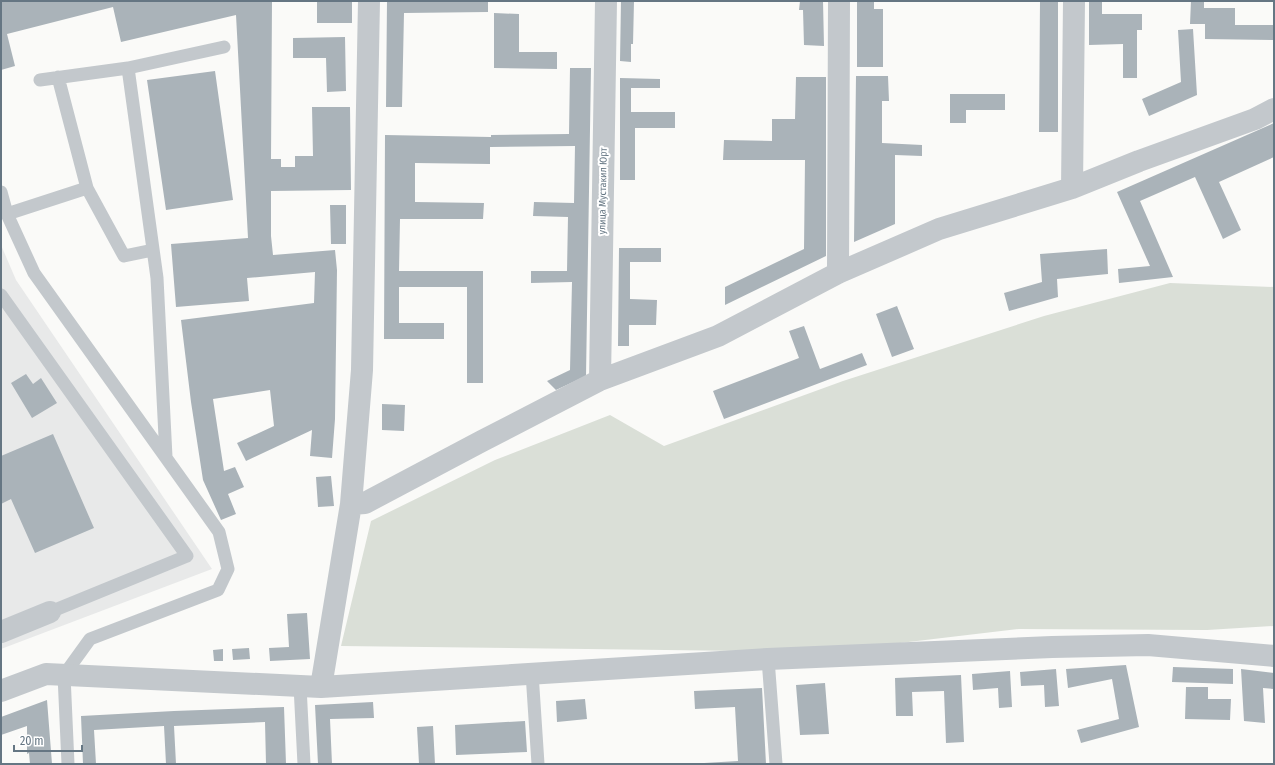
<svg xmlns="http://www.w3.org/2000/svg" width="1275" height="765" font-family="'Fira Sans Condensed',sans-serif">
<rect width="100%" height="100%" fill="#fafaf8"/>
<!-- built -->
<path fill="#e8e9e9" d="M1,245L16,280L212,569L1,649Z"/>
<!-- green -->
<path fill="#dadfd7" d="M1170,283L1274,287V626L1207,630L1019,629L824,652L341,646L371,521L495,460L610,415L664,446L843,381L1044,316Z"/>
<!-- building -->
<path fill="#aab3b9" d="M1,1H272L271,159H281V167H295V156H313L312,107H350L351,190L271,191V236L273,255L335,250L337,270L335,419L332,458L310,456L312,430L246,461L237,443L274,426L270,390L213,399L224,471L235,467L244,487L228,494L236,514L221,520L203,480L191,402L181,320L314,303L315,272L247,278L249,301L176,307L171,244L248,238L236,15L121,42L113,7L7,34L15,66L1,70Z
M317,1H352V23H317Z
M387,1H488V12L404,13L402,107H386Z
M621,1H634L633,44H631V62L620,61Z
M800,1H823L824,46L804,45L803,10H799Z
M857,1H874V9H883V67H857Z
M1040,1H1058V132H1039Z
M1089,1H1102V14H1142V30H1137V78H1123V44L1089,45Z
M1191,1H1204V8H1235V25H1274V40L1205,39V24H1190Z
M494,13L519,14V52H557V69L494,68Z
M1193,29L1197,95L1149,116L1142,99L1181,82L1178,30Z
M345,37L346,91L327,92L326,58H293V38Z
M570,68H591L586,376L556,390L547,381L570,370L572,282L531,283V271H567L568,217L533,216L534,202L574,203L575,146L490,147V164L415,163V202L484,203L483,219H400L399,271H483V383H467V287H399V323H444V339H384L385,135L491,137V135L569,134Z
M215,71L233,200L166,210L147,80Z
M856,76H888L889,101H882V143L922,145V156L895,155V224L854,242Z
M796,77H826V256L725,305V287L804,249L805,160H723L724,140L772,141V119H795Z
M620,78L660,79V88H631V112H675V128H635V180H620Z
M950,94H1005V110H966V123H950Z
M1274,123V157L1219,182L1241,230L1223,239L1195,177L1140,201L1173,277L1119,283L1118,269L1150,266L1117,192Z
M330,205H346V244H331Z
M619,248H661V262H630V299L657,300L656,325H629V346H618Z
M1107,249L1108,274L1057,279L1058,297L1009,311L1004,293L1042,282L1040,254Z
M897,306L914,349L892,357L876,314Z
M804,326L820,369L862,353L867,365L724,419L713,391L799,358L789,331Z
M26,374L33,384L41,378L57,403L32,418L11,383Z
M382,404L405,405L404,431L382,430Z
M53,434L94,528L35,553L11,499L1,504V456Z
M331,476L334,506L318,507L316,477Z
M307,613L310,659L270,661L269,648L289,647L287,614Z
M249,648L250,659L233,660L232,649Z
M223,649V661H214L213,650Z
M1126,665L1139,727L1081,743L1077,730L1119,719L1112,679L1068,688L1066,669Z
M1173,667L1233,669V684L1172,682Z
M1056,669L1059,706L1045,707L1044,685L1021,686L1020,672Z
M1241,669L1274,673V689L1263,688L1265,723L1244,721Z
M1010,671L1012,707L999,708L998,688L973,690L972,674Z
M961,675L964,742L946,743L944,691L912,692L913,716H896L895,678Z
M825,683L829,734L800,735L796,685Z
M1186,687H1208V699H1231L1230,720L1185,719Z
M762,688L766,764H704V763L738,761L735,707L695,709L694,691Z
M585,699L587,719L557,722L556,701Z
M47,700L52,764H30L29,753L27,754V726L1,735V717Z
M373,702L374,718L330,719L332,764H318L315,705Z
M284,707L286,764H266L265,722L174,726L176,764H166L164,726L94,730L96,764H83L81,716L174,711Z
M525,721L527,752L456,755L455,725Z
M433,726L435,764H419L417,727Z"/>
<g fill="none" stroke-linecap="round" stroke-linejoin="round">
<!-- service -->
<path stroke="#c3c8cc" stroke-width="13" d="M58,77L87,188L124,256L153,250
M40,80L128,68
M1,192L7,214L34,273L219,532L228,569L218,590L90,639L64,675L68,764
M7,214L87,188
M1,295L187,556L50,612
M166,457L157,278L128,68L224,47
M768,659L776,764
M532,673L538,764
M300,686L304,764"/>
<!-- minor -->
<path stroke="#c3c8cc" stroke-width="22" d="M1072,188L1074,1
M838,273L839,1
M600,380L606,1
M351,504L365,503L482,441L600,380L718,336L838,273L939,229L1072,188L1139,161L1255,119L1274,109
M1,632L50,612
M321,687L351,504L362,370L369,1
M1,691L46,674L321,687L768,659L1052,647L1148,645L1274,656"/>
</g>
<g text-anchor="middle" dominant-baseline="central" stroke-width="4" stroke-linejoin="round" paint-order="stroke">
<!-- street labels -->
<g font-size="10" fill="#657683" stroke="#fff">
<text transform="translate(603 191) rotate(-89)">улица Мустакил Юрт</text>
</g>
</g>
<!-- border -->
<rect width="1275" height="765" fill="none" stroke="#657683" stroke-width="4"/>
<!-- scale -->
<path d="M14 745v6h68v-6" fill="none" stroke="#657683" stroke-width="2"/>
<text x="20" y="745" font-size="12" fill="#657683" stroke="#ffffff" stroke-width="3" paint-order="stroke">20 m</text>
</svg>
